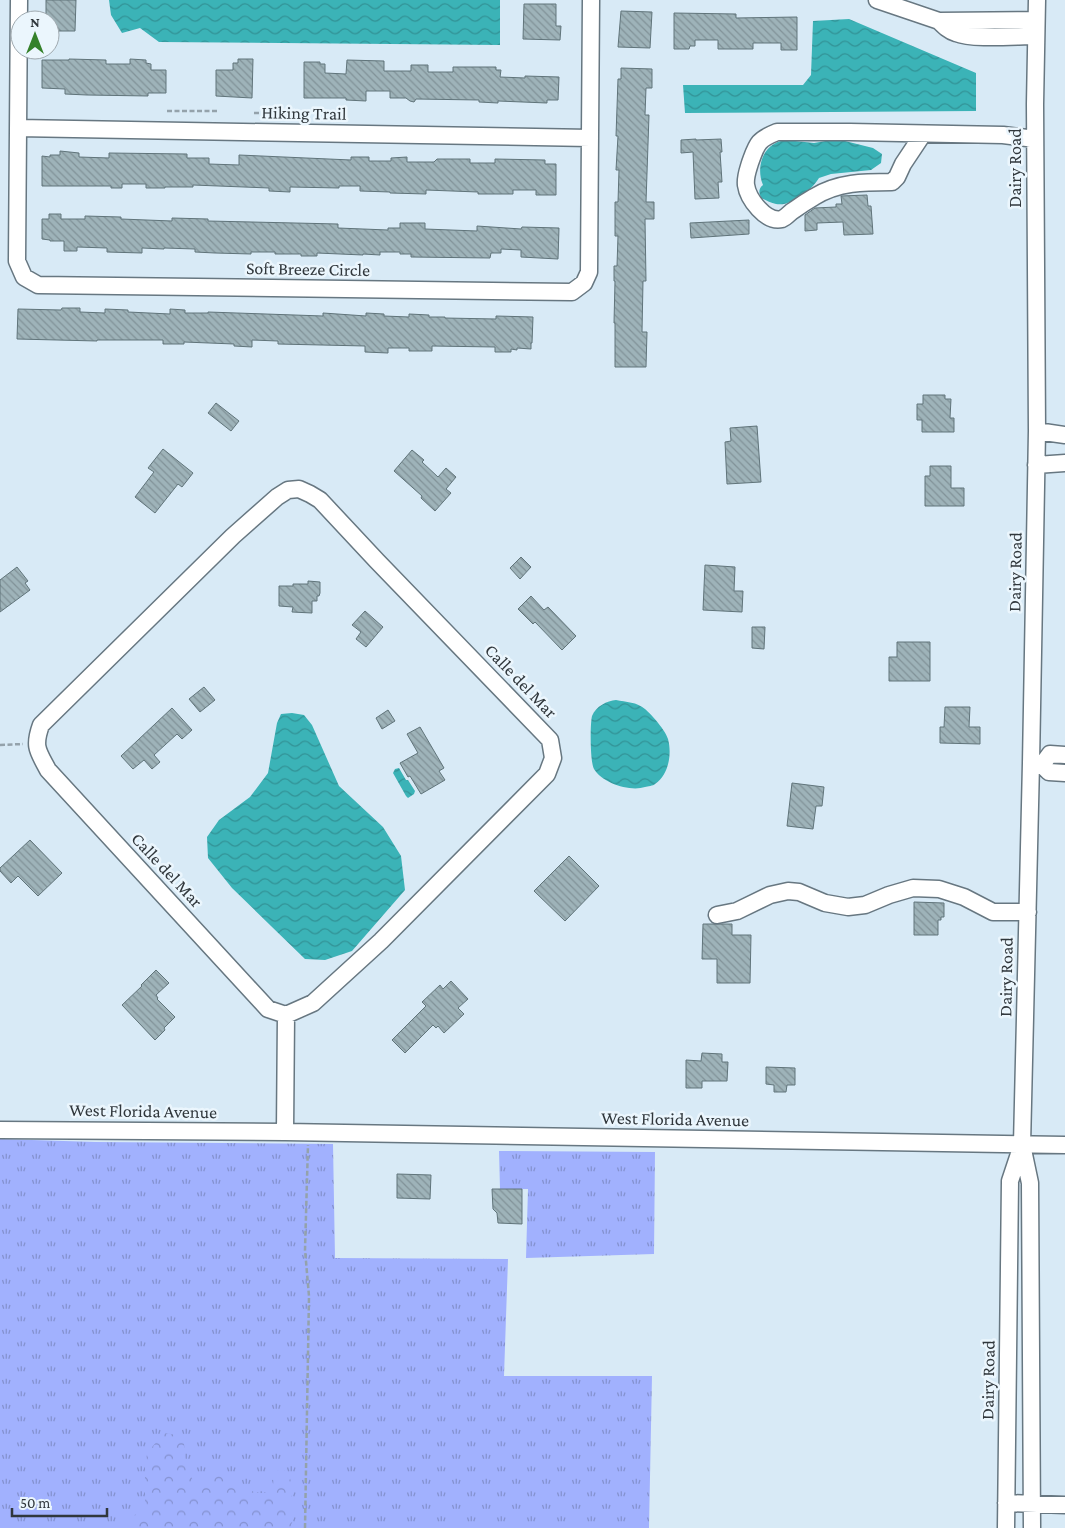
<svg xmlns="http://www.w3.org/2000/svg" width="1065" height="1528" font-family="'Crimson Pro',serif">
<defs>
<pattern id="grass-tufts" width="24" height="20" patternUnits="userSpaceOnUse" patternTransform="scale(1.25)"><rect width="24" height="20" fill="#a1b1fe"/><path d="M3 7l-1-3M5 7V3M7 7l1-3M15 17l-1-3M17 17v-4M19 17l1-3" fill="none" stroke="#8491cf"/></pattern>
<pattern id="forest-crowns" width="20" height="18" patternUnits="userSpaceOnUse" patternTransform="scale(1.25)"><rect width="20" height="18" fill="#a1b1fe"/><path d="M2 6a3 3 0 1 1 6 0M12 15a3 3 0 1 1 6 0" fill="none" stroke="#8491cf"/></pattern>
<pattern id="water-waves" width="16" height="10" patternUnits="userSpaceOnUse" patternTransform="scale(1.25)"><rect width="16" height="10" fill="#3bb3b7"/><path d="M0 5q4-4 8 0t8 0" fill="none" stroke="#329296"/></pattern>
<pattern id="building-back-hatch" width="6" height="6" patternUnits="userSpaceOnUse" patternTransform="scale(1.25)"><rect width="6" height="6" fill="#9eb3b9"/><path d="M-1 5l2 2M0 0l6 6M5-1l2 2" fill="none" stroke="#819298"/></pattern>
</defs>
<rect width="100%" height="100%" fill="#d8eaf6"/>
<!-- grass -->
<path fill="url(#grass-tufts)" d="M0,1139L96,1142L333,1144L335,1258L508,1259L504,1376H652L649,1528H0Z
M499,1151L655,1152L654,1254L526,1258L528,1189H500Z"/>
<!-- forest -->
<path fill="url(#forest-crowns)" d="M164,1433L178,1435L184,1443L186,1469L195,1483L205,1480L209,1471H222L244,1487L256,1493H269L273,1486L274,1472L283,1469L289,1475L294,1492L288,1502L293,1520L290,1528H134L133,1516L142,1510L145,1504V1469L147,1453Z"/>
<!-- water -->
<path fill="url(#water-waves)" d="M109,0H500V45L159,42L140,28L122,33L111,15Z
M849,19L976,73V111L685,113L683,85H803L811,75L813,21Z
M786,140L814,143L831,140L845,141L873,148L882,154L881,163L871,170L831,174L819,178C812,190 791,207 776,204C771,203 766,200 761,198C759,193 758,189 763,185C755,166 764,142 786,140Z
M616,700C626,702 637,702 645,709C652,715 666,731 668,739C672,753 669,775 655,784C653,786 648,786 645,787C630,792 602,783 594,769C590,762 590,724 592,716C596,706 607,701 616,700Z
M292,713L304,715L312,725L339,786L383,827L401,856L405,890L352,951L325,960L305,959L232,888L208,858L207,837L219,820L250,797L268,773L277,723L281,714Z
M399,768L406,780H408L415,791L414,794L408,798L406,796L393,773L395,769Z"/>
<!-- building -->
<path fill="url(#building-back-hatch)" stroke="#60747a" d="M46,0H76L75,31H50V20L46,19Z
M524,4H556V26H561L560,40L523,39Z
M621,11L652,12L650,48L618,47Z
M674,13L736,14V18L797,17V50H781V43H753V49H718V40H695V46H690L689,49H674Z
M69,59L106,60V64H130V59L146,60V63L151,64V70H166V93H148V96L87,95L65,94V89L42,88V60H69Z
M238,59H253L252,98L216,96V70H233V63H238Z
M347,60L384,61V71H411V65H428V72H453V67H496V70H501L500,77L525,78V76L559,77L558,100H547V103L498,101V103L479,102V100L416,99L414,102L410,101L406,98H390V91H366V101L346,100V98H304V62H320V64H325V73L346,74Z
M621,68L652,69V88H646L645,115H649L646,202H654V219H645L646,281H643L642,332H647L646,367H615V323H614L615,281H614V266H617L618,236H615V202H618L619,170H616L618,136H616L618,79H621Z
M696,139V140L721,139L722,152H720L722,182H718L719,198L695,199L693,152L681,153V140Z
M60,151L79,153V157L109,158V153L187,154V158H209V164L239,165V155L351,160V157H369V161H391V158L407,157V162H434L437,159H470V163H495V159L545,160V164H556V195H536V190H513V194H478V192L426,190V194L390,193V192L360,191V186H339V188L290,187V192L269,191V188L193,185V187H165V188H146V184H122V188H111V186H42V156L50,157V155H60Z
M867,195L868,206H871L873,234L844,235L843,222L817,223V230L805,231V215L815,208L836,207V204H842L841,196Z
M49,214H61V219H85V216L121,217V219L172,221V218L208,219V221L338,224V228L388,230V228H400V223H425V229L477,231V226L521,229L522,227L559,228L558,259L521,257V250L501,249V253H491L490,258L411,257V254H400V252H380V255L363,254V255L317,253V256H301V254H275V252H251V254L215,253L195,252V249L164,248V249L142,248V253L107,252V248L77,247V251H64V241H50V240L42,239V219H49Z
M749,220V234L691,238L690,223Z
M62,308H80V312L105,313V309L128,310V312L170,314V309L185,310V313H208V312L323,316V313L366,316V313L384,314V316L409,317V314L429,315V317H445V318L496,319V316L533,317L532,343H531V349L517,348V350L511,349V352H495V347L432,346V351H409V348H388V353L365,352V346L278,344V341L252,340V347L234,346V344L184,342V344H163V340H97V341L17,339L18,309L61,310Z
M923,395H945V399H951L950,418H954V432H922V420H917V404H923Z
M216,403L239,421L231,431L208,413Z
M757,426L761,482L727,484L725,442L731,441L730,428Z
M163,449L193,473L182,487L178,484L155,513L135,497L154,472L148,468Z
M412,450L424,460L422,462L438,477L446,468L456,477L446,489L451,493L435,511L421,498L422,496L394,471Z
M930,466H951V488H964V506H925V476H930Z
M521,557L531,567L520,579L510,568Z
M705,565L735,567L734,591H743L742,612L703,610Z
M17,567L28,581L25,583L30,590L0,612V580Z
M308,581L320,582V593L319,596H317V601H312V613L292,612L293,607L279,606V586H293V584H308Z
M531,596L544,610L548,607L576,636L562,650L535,622L533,624L518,609Z
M365,611L383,627L366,647L356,639L361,632L352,625Z
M752,627H765L764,649L752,648Z
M897,642H930V681H889V657H897Z
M204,687L215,700L200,712L189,699Z
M945,707H970L969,727H980V744L940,743V727H944Z
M172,708L192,730L182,739L177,734L154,755L160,762L152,769L144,760L133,769L121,756Z
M388,710L395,721L382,729L376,718Z
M420,727L444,768L439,771L445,780L421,794L410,776L408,777L400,763L418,753L407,734Z
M792,783L824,787L822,806H816L813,829L787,826Z
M30,840L62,873L38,896L18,876L11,883L0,871V868Z
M569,856L599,886L565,921L534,891Z
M914,902L944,903V917H941V920H938V935H914Z
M703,924H732V935H751L750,983H717V959H702Z
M156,970L169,983L156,995L158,998L157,999L175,1017L164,1028L165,1030L155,1040L122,1005L142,986L141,985Z
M451,981L468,999L458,1008L464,1014L444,1033L438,1026L436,1028L433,1025L405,1053L392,1040L426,1006L422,1002L440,985L443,989Z
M702,1053L722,1054V1062H728L727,1081H702V1088H686V1060L701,1061Z
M766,1067L795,1068V1085H787L786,1092H774V1085L766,1084Z
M397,1174L431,1175L430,1199L397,1198Z
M492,1189H522V1224L498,1223L497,1213L493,1209Z"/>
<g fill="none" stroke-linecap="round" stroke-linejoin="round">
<defs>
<path id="minor" d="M19,0L17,261L24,277L38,285L572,292L584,283L589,272L591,0
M877,0L939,21L1036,20
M939,21C944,26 949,31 956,33C973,40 1016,36 1036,36
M18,128L590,138
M923,134L903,164L897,177L892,182C864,182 838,182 814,197C807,201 801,205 794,210C790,212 787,217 782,219C766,223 748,199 746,185C745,177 748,170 750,163C757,144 757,140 777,132H850L1003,135L1035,139
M1037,431L1065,435
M1036,465L1065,463
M299,489L310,494L320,500L377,561L550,740L553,758L547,774L381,941L313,1003L286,1015L268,1009L48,770C38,751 33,747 41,725L233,536L277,497L288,490Z
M1031,763L1042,765L1049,772L1065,773
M1042,765L1050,754L1065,755
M717,915L737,911L770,895L788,891L799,892L825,903L848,907L865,905L889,895L913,888L939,889L964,897L993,912H1028
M0,1130L285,1132L1065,1145
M285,1132L286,1015
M1006,1503L1065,1505
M1006,1528L1010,1181L1022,1145
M1032,1528L1030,1183L1022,1145L1031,763L1037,431L1035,104L1037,0"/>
</defs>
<!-- minor casing -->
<use href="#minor" stroke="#677781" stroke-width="19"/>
<!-- path -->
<path stroke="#94a2ab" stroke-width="2.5" stroke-dasharray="5 2.5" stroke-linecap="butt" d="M167,111H218
M254,113L299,114
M0,745L23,744
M305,1528L309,1296L305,1250L308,1145"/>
<!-- minor -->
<use href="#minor" stroke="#fff" stroke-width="16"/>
</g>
<g text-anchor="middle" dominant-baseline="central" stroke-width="5" stroke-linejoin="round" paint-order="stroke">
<!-- street labels -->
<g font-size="18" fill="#30373c" stroke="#ebf6fd">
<text transform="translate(304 113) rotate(1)">Hiking Trail</text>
<text transform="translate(1015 168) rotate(-90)">Dairy Road</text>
<text transform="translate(308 269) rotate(1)">Soft Breeze Circle</text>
<text transform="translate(1015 572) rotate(-89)">Dairy Road</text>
<text transform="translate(521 681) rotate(46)">Calle del Mar</text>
<text transform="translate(167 870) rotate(47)">Calle del Mar</text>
<text transform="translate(1006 977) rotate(-89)">Dairy Road</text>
<text transform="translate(143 1111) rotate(1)">West Florida Avenue</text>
<text transform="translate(675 1119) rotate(1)">West Florida Avenue</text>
<text transform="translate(988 1380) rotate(-89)">Dairy Road</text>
</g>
</g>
<!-- north arrow -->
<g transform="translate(35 35)"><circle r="24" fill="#ebf6fd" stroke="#a0aab0"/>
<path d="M0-4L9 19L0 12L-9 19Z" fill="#35812a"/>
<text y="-8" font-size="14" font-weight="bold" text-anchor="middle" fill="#30373c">N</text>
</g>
<!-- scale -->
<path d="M12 1508v8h95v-8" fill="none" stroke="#30373c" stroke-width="2.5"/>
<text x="20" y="1508" font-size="15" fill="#30373c" stroke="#ebf6fd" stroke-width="4" paint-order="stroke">50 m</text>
</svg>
